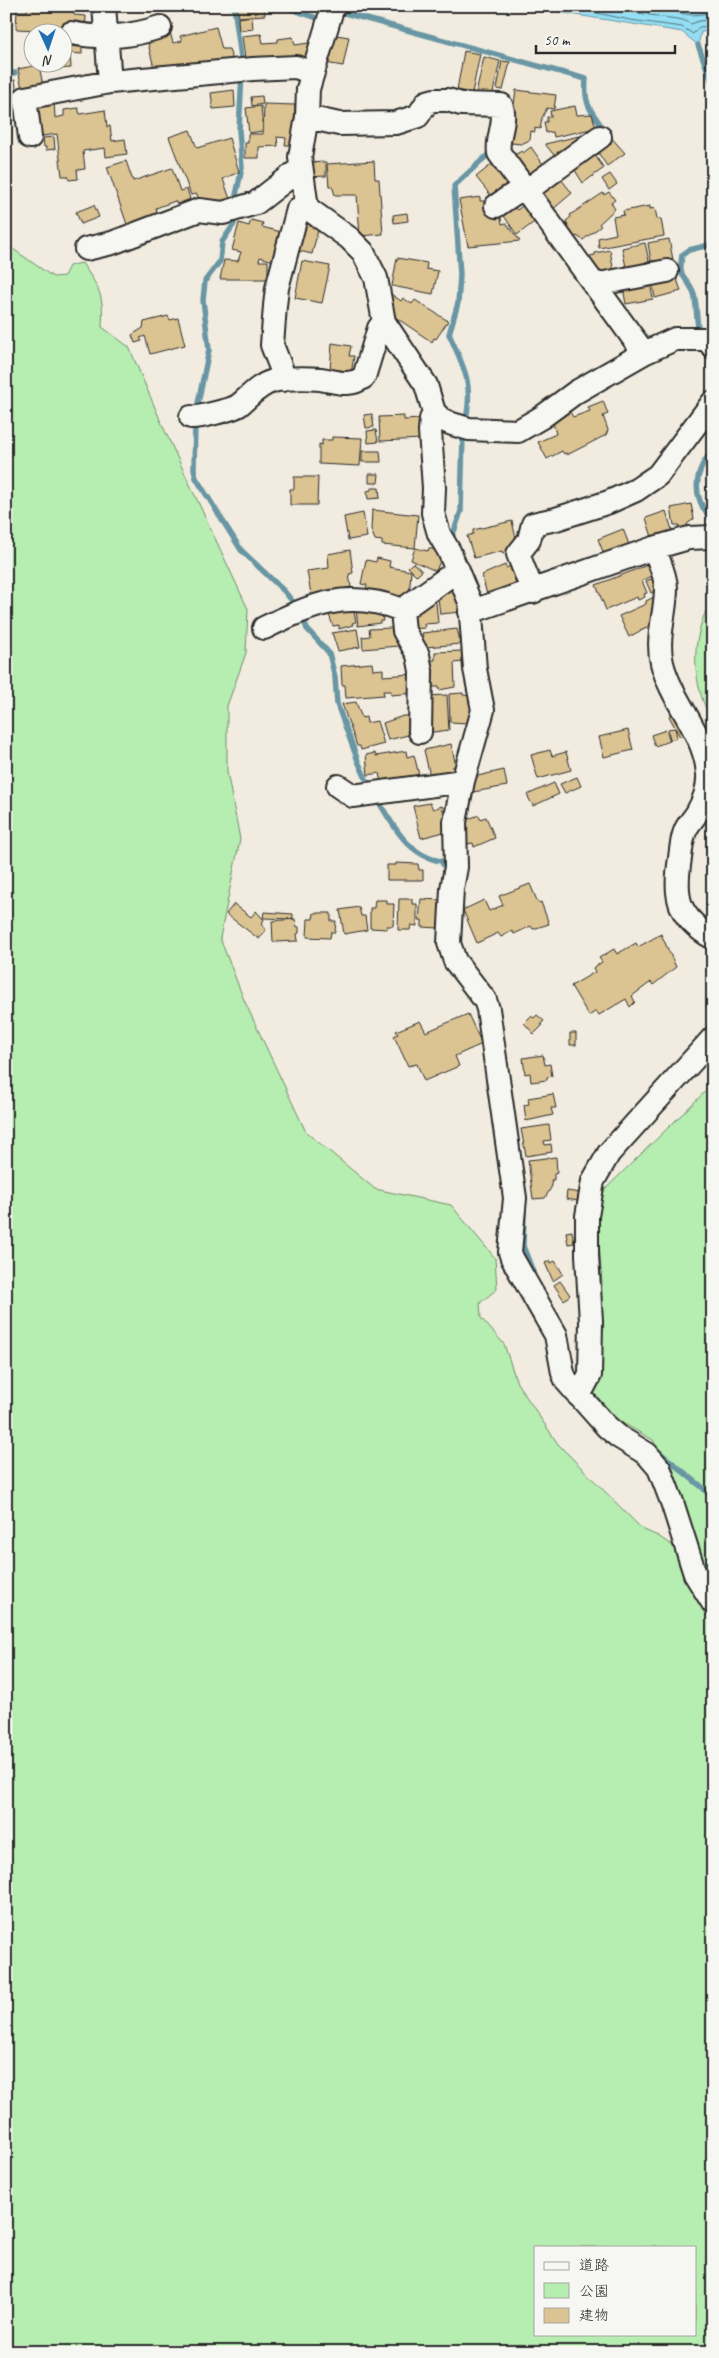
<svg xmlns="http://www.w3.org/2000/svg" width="719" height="2358" font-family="Caveat,'Klee One',sans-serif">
<rect width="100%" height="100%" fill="#f1ecdf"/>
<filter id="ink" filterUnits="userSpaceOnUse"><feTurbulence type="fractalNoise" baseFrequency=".02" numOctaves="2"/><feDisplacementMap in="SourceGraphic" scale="10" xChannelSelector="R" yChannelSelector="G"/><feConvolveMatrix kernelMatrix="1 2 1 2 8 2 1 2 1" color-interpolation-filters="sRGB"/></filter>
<g filter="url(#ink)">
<!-- green -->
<path fill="#b6edb0" stroke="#708c6e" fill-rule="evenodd" d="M6,244L53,277L64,276L69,266L82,263C100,290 104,294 102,327L129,347L165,431L248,609L246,653L227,706V772L240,839L220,938L244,1000L306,1132L375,1189L451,1205L495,1258L497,1289L480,1303L481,1318L504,1344L517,1383L558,1444L642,1529L658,1536L673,1546L692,1541L680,1495L653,1440L619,1421L592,1391L595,1342L602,1284L596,1198L713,1084V2352H6ZM535,2247H695V2334H535Z
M713,596V724C698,695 691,664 699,632C701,620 708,607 713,596Z"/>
<!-- water -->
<path fill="#93def4" stroke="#6996a4" d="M560,6H713V31L701,32L698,45L682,32L558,12Z"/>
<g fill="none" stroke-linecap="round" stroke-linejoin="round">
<!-- shore -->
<path stroke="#55737b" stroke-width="1" d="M564,6L630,20L682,27L693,34L699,27L713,26
M591,6L683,20L691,24L699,21L713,20
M633,6L692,15L713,13"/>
<!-- stream -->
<path stroke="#6996a4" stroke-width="5.5" d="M234,6L242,65
M282,6L317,18L325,16
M336,13L341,12L586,79C584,103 589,109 603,128
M698,45L713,85
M6,75L15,73
M234,204L242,168L239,130L242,74
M705,332L698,327C696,316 697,301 693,291C685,273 678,281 682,255L689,250L713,244
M196,413L209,350L203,300L205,281L220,261L222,242L234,224V216
M195,422L194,469L196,478L241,550L284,591L298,608
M465,424C474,385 465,369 449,334L458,303L460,275L454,186L492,151
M713,450C692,473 692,499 713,521
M451,540L461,511L463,433
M302,616L307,629L329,653L335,677L337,704L358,761L371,790
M376,797C392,824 408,856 441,861L448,872
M524,1213L523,1246L533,1272
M654,1448L702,1487L713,1499"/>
</g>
<!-- building -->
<path fill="#dcc392" stroke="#2b2b2b" d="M28,6H74V15L86,16L85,32L16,29L17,11H27Z
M237,6H264L265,15L239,17Z
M252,16L253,29L239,31L238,18Z
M216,27L222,49H229L234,65L220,67L216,61L209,62V64L155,72L146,35L169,28L173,43L182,41L180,36Z
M261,34L263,43L278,42V39L293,37L295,45L309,43L311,59L246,66L242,36Z
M330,34L349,37L343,66L325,63Z
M62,46L82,47V54L70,53L71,68L57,69L56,62H62Z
M464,51L480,54L472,93L457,90Z
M484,57L500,61L492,97L476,94Z
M502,61L510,62L503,90L497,89Z
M39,65L44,91L23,94L18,69Z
M15,80L17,94L6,96V81Z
M234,90L235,107L213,109L211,93Z
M516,90L556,95L554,109L547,108L542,118L540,129L535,128V132L531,131L530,140L521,144L511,143L515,118H512Z
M262,96L263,104L252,106L251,97Z
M14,100L17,120L11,121L10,130H6V101Z
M54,101L55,118L64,116V110L78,108L80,114L105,110L107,127L110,126L112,141L125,139L127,154L106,157L105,148L83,151L85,169L77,170L78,179L69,180L68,176H62L57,134L35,137L31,104Z
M264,104L295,105L294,134L296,145H285L286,138L277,137L278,146L259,147V158H245V143H248V134H263Z
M261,106L263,131L249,133L246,108Z
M575,106L577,115L592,114L596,128L554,137L553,132L546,133L544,122H547V117H551L550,111Z
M190,130L197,148L229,138L239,172L223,179L230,199L202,209L197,194L191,195L169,137Z
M609,135L625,153L607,166L595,148Z
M579,136L583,142L558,160L545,144Z
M54,137L55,149L46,150V147H44L43,138Z
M531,147L545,167L527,176L512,156L522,151L523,153Z
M593,153L604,168L583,183L573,167Z
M126,161L133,181L172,168L180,191L187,189L190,199L177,204L175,201L156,208L160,221L130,233L107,167Z
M374,161L375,179H379L383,234L360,236L357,195H335L332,186H329L327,164Z
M326,162V176L307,177L306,163Z
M492,164L508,185L492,197L476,177Z
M610,174L617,184L609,190L602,179Z
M561,179L572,193L551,211L542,199L545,197L542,192Z
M609,192L615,200L611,203L615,209L599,224L601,226L583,240L577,236L573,239L565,228L568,225L566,221L571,217L570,215L603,193L604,195Z
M480,197V201H486L488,213L495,212L496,219L501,218L502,224L506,223L520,241L468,246L459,200Z
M525,204L537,220L517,235L502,213L512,205L517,210Z
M94,205L99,217L81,224L76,212Z
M650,206V209L655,208L657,219H661L664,236L599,248L598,238L616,234L613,217L624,215L623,211Z
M407,213L408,221L394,223L393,215Z
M304,218L319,226L312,254L295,250Z
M251,220L263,223L262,227L285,233L277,262L260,257L259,261H268V279H220L224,260L238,261L241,252L232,250L239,223L249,226Z
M669,239L673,260L651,261L648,243Z
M645,243L649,261L645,262L646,267L631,270V265L626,267L622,248Z
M610,250L614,273H599L598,270H592L590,256L595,255V253Z
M397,258L427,263L426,269L438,271L433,294L392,286Z
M302,261L330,266L322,303L295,298Z
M676,276L681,291L655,298L652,282Z
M650,283L653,299L626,304L623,288Z
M391,294L401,301L403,298L412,304L415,300L448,321L436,339L434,338L432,342L392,315Z
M168,316L170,320L178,318L185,345L150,354L145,336L140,338L142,341L135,343L132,335L143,328L144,322Z
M332,343L351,346L349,356H354L351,374L330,371Z
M603,401L608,414L603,416L608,430L606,435L567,455V453L564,454L562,451L547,459L538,442L556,434L553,423L570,412L573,417L590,411L588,407Z
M372,414L374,427L366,428L364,415Z
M404,416V420L421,419L422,439L380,441L379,417Z
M376,430L378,442L368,443L367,431Z
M332,437L362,438L360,466L319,464V444L322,445V440H332Z
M362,451H380L381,462H362Z
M369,474H379L378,483H369Z
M294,477H318L317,505H290V489H294Z
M371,488H379L380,498L368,499L367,491L371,490Z
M691,504L694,519L687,524L688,527L680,529L679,525H674L671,508Z
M372,510L418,515L415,548L382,545V541L375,540L371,530Z
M666,511L672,530L652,537L646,518Z
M363,513L367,537L348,540L344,517Z
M512,521L517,543L510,552L503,554L502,551L474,558L467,536L473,534V530Z
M623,529L630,547L605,557L598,539Z
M415,548L428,551L429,548L443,553L436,571L411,560Z
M350,550L353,573L349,574L351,587L345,588L346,594L312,600L307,571L329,568L328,554Z
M377,558L390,561L389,567L411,571L409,598L370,591L366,589L367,585L361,584L366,560L376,562Z
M413,563L422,571L417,576L408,567Z
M517,563L522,585L488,599L482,575L505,565L506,568Z
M650,564L654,575L642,581L647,593L644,594L645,597L638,600L637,597L606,610L596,585Z
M654,578L659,589L651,593L646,581Z
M458,586L461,612L440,614L437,590Z
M435,592L438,623L424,624L425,628L411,629L410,617L415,616V611L424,610L423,606Z
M656,596L660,609L652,613L656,622L629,637L619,616L646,604V601Z
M352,603L356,622L352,623L353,625L339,629V625L333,626L327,609Z
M381,606L383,621H380V623L358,626L356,609Z
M392,628L393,637H398V646L363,649L362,637L370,636L369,629Z
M357,629L360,647L338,651L332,633Z
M457,629L461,644L425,647L422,633Z
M462,651L463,662L454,663L455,687L439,690V687H428L427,660H435V652Z
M372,663L373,670L383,669V676L413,674L414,693L391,695V691H383L384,695L346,698L345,685H342L341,666Z
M463,693V695L471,696L472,717L468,718L467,723L450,722L449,694Z
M447,695L449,730L426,733L427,696Z
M356,702L360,713L362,718L366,717L367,723L377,721L384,744L361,750L360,746H357L342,704Z
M679,711L690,732L680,737L669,716Z
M403,716H409L413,730L407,731L408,735L388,740L383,723Z
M675,728L677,738L670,740L668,729Z
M628,730L633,750L604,757L599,737Z
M666,730L670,741L655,746L651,735Z
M451,744L456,766L452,767L454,771L430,776L424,750Z
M550,750L552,756L566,752L571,770L538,779L531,755Z
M406,751L407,757L414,755L420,779L381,783L379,773L368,775L366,755L375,753L376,756Z
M504,770L507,786L473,792L469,778Z
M577,777L581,786L565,793L560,784Z
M554,783L559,794L533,806L527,795Z
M430,803L433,809L442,806L446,823H443L444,832L421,838L413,806Z
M479,815L480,819L486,817L495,838L474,847L473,843L466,844L463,821Z
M396,863L418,864L419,870H423V880H387V865H396Z
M530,884L538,903L541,902L549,924L533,929L531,926L514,934L512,931L501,937L498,933L477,943L463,910L484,900L489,911L503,905L499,896Z
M399,899H412V904H417V926L411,925L410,930H398Z
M421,899L441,900V920L439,921V928L422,927V920H419Z
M375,900H387V904H394L393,926H387V929L370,928V908H374Z
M234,904L251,917L256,911L264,920L261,924L266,930L259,939L226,914Z
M359,907L361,916H365L367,930L344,934L340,910Z
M264,912L293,914V919L263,918Z
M314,913H331V921H336L335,932H331L330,938L307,937L308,919H313Z
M295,919L296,926L299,927V933L297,934L298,941L273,942L272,921Z
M661,934L676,967L653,985L651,982L632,996L635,1002L630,1007L626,999L599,1015L596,1011L589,1016L571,986L595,972L593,968L602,962L599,958L614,949L617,954L636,943L638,947Z
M468,1014L482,1044L455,1056L459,1066L424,1081L417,1064L408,1066L394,1036L398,1034L396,1031L420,1021L426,1032Z
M537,1015L544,1021L541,1024L542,1026L534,1034L524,1023L531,1016L534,1018Z
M570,1033H576V1045H570Z
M543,1055L545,1065L550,1064L552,1076L547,1077V1080L531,1082L530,1073L525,1074L523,1058Z
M553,1094L556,1108H551L553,1115L526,1121L524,1105L529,1104L528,1098Z
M549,1125L551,1140L544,1141L545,1145L551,1144L552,1152L526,1156L521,1129Z
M556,1157L557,1173L554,1174V1180H551L552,1186L545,1198L533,1199L528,1160Z
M567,1191L580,1193L579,1201L566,1199Z
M572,1231L574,1243L568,1244L566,1232Z
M550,1260L551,1263L555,1261L563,1274L553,1281L545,1263Z
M560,1281L570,1295L564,1300L554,1285Z"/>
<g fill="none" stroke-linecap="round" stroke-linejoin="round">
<defs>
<path id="minor" d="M104,6L110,82
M333,6L308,89L307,117L300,157L307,208L349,238L363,252L376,278L384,322L426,385L434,412L441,419L452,424L469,429L518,431L542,417L576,392L644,353L675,339H707L713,347
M71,33C103,39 130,37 160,27
M307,117L339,124L396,123L418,116L427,102L434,100H448L461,104L501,105C508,120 496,137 499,153L644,353
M30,137L25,98L110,82L253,69L296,67L312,73
M526,191L600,137
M496,206L524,187
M86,249L112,243L199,210L223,213L256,203L301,168
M594,285L667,271
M283,380L281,368L272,345L275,306L277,288L298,209
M434,412L431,419L430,431L434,488L433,513L439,534L449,551L470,602L475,669L483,710L463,781L455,822L456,867L452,889L449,943L455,961L485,1000L488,1009L515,1198L510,1252L512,1258L556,1335L563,1373L567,1382L606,1426L619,1437L647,1454L659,1468L672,1502L695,1574L713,1603
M191,417C198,418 234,409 239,405C250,396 259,385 273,381C287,378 305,378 320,379C336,381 349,388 364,377L379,328L384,322
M654,548C658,560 666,575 666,588C666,613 656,638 662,663C672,703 705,732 708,774C709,787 704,801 697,813C694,818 689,823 686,829C682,837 681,849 680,858C674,897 677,917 713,938
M533,592L518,554L529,540L533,524L556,519L609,502L636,490L658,475L713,402
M402,610L404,631L418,655L421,671L420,732
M470,612L654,548L689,538L713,537
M264,628C313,604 348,589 402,610L458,570
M338,786L353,796L463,781
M579,1396L590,1375L591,1321L587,1255V1216L593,1181L609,1153L713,1038"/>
</defs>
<!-- minor casing -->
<use href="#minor" stroke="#2b2b2b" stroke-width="26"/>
<!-- minor -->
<use href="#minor" stroke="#f6f6f2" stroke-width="22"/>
</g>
</g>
<!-- margin -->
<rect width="719" height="2358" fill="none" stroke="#f6f6f2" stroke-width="25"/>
<rect x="12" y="12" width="694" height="2333" fill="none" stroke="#2b2b2b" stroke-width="2" filter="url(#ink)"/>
<!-- legend -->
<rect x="534" y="2246" width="162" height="90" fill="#f6f6f2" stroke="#a5a5a2"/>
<rect x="544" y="2262" width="25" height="8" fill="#f6f6f2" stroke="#a5a5a2"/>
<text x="579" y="2270" font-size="15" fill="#2b2b2b">道路</text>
<rect x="544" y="2283" width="25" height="15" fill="#b6edb0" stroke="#a5a5a2"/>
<text x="579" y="2296" font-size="15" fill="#2b2b2b">公園</text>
<rect x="544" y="2308" width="25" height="15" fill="#dcc392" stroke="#a5a5a2"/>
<text x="579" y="2320" font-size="15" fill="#2b2b2b">建物</text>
<!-- north arrow -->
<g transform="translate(48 48) rotate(177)"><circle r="24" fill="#f6f6f2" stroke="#a5a5a2"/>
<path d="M0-4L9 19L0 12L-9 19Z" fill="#1f6fb2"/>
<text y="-8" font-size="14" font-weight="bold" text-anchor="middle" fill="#2b2b2b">N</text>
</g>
<!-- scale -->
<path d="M536 45v8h139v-8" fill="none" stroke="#2b2b2b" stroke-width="2.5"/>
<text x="544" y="45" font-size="15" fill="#2b2b2b" stroke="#f6f6f2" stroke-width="4" paint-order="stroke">50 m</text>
</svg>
